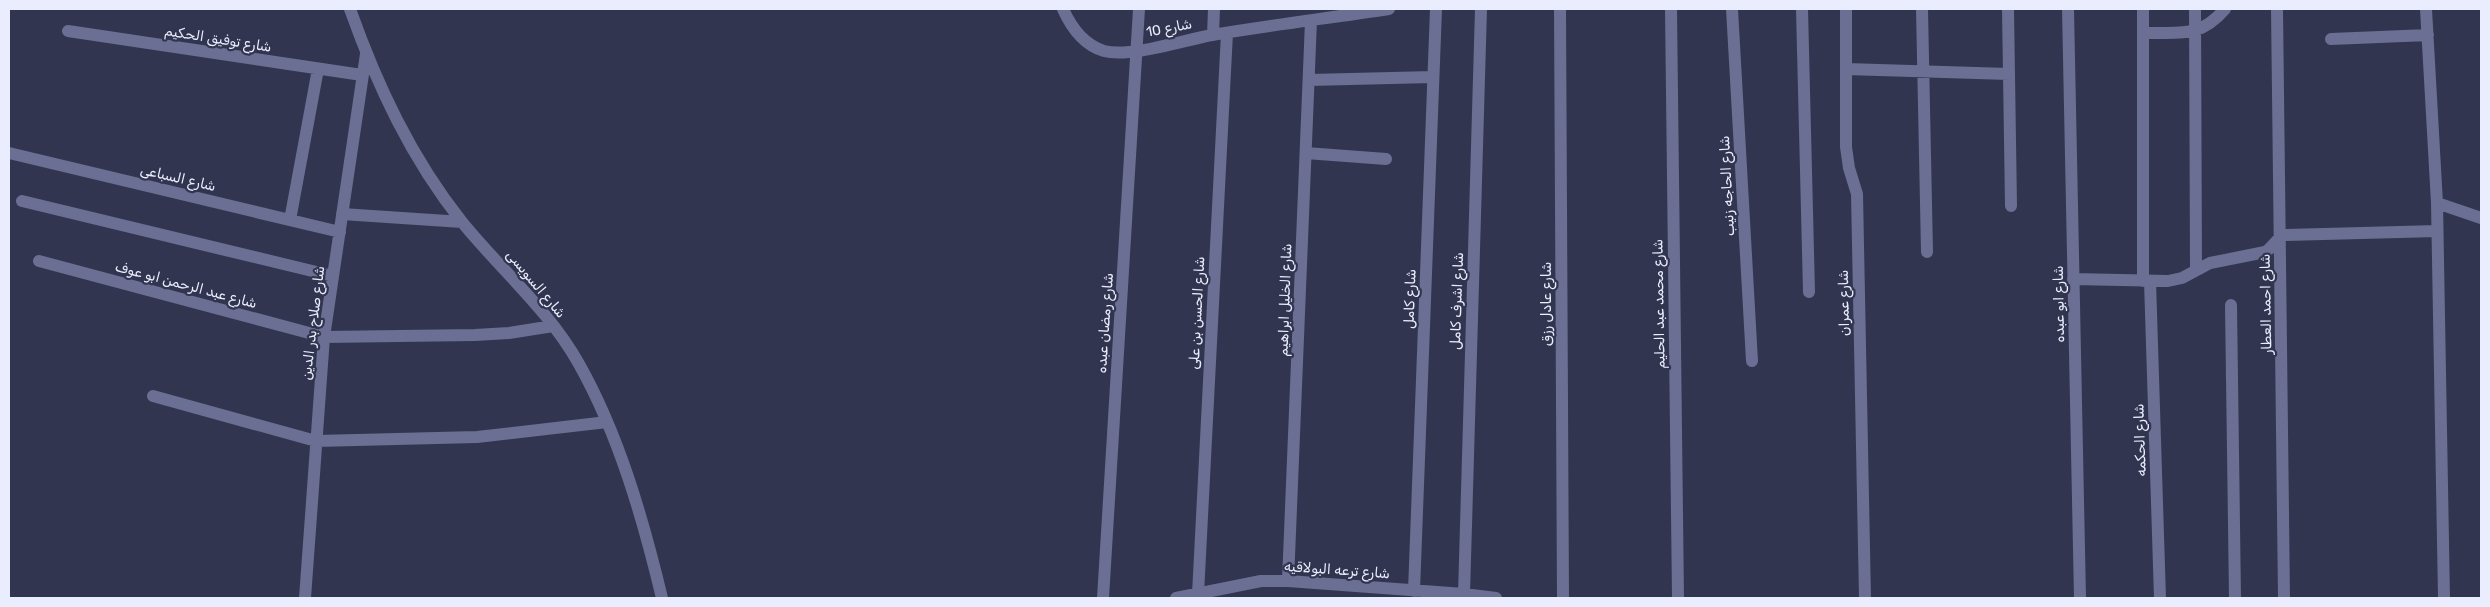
<svg xmlns="http://www.w3.org/2000/svg" width="2490" height="607" font-family="Rubik,Cairo,sans-serif">
<rect width="100%" height="100%" fill="#32354f"/>
<g fill="none" stroke-linecap="round" stroke-linejoin="round">
<!-- minor -->
<path stroke="#6a6f93" stroke-width="12" d="M350,9C377,85 411,158 462,222C500,269 549,310 579,364C619,435 643,519 662,598
M1063,9C1071,27 1084,45 1104,51C1130,58 1184,40 1212,35C1271,25 1330,18 1389,9
M1560,9L1563,598
M1671,9L1678,598
M1732,9L1752,361
M1802,9L1809,292
M1846,9V147L1849,168L1857,194L1865,598
M1922,9L1927,252
M2008,9L2011,206
M2068,9L2080,598
M2143,9V281
M2195,9L2196,270
M2277,9L2284,598
M2426,9L2437,203L2444,598
M68,31L362,75
M2143,33C2180,32 2199,39 2225,9
M1213,35L1214,9
M2331,39L2428,35
M1846,69L2009,74
M1309,80L1433,77
M9,153L340,232
M1306,153L1386,159
M22,201L333,276
M2437,203L2481,218
M342,214L462,222
M290,220L318,69
M39,261L324,337L475,335L509,333L553,326
M2073,279L2168,281L2182,278L2210,263L2265,252C2273,248 2276,238 2285,235L2437,231
M2150,281L2160,598
M2231,305L2235,598
M153,396L316,441L477,437L607,422
M1288,581L1311,21
M1414,591L1436,9
M1198,594L1227,33
M1464,594L1481,9
M305,598L324,337L366,54
M1103,598L1139,9
M1176,598L1261,581H1288L1464,594L1496,598"/>
</g>
<g text-anchor="middle" dominant-baseline="central" stroke-width="4.5" stroke-linejoin="round" paint-order="stroke">
<!-- street labels -->
<g font-size="14" fill="#eaedfe" stroke="#32354f">
<text transform="translate(1169 28) rotate(-11)">شارع 10</text>
<text transform="translate(218 39) rotate(9)">شارع توفيق الحكيم</text>
<text transform="translate(178 178) rotate(13)">شارع السباعى</text>
<text transform="translate(1727 186) rotate(-93)">شارع الحاجه زنيب</text>
<text transform="translate(536 284) rotate(50)">شارع السويسى</text>
<text transform="translate(186 285) rotate(15)">شارع عبد الرحمن ابو عوف</text>
<text transform="translate(1410 299) rotate(-88)">شارع كامل</text>
<text transform="translate(1285 300) rotate(-88)">شارع الخليل ابراهيم</text>
<text transform="translate(1457 301) rotate(-88)">شارع اشرف كامل</text>
<text transform="translate(1844 303) rotate(-91)">شارع عمران</text>
<text transform="translate(1546 304) rotate(-90)">شارع عادل رزق</text>
<text transform="translate(1659 304) rotate(-91)">شارع محمد عبد الحليم</text>
<text transform="translate(2059 304) rotate(-91)">شارع ابو عبده</text>
<text transform="translate(2266 304) rotate(-91)">شارع احمد العطار</text>
<text transform="translate(1197 313) rotate(-87)">شارع الحسن بن على</text>
<text transform="translate(313 323) rotate(-83)">شارع صلاح بدر الدين</text>
<text transform="translate(1105 323) rotate(-86)">شارع رمضان عبده</text>
<text transform="translate(2140 440) rotate(-92)">شارع الحكمه</text>
<text transform="translate(1337 570) rotate(4)">شارع ترعه البولاقيه</text>
</g>
</g>
<!-- border -->
<rect width="2490" height="607" fill="none" stroke="#eaedfe" stroke-width="20"/>
</svg>
